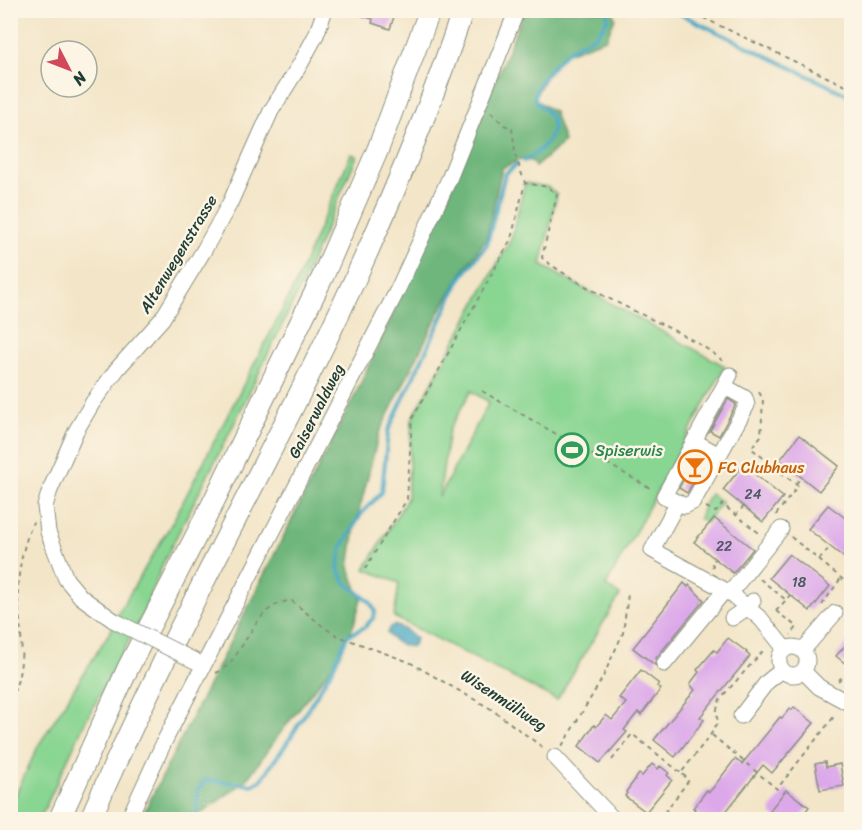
<svg xmlns="http://www.w3.org/2000/svg" width="862" height="830" font-family="Sriracha,sans-serif">
<rect width="100%" height="100%" fill="#fcf5e5"/>
<filter id="ink" filterUnits="userSpaceOnUse"><feTurbulence type="fractalNoise" baseFrequency=".0167" numOctaves="2"/><feDisplacementMap in="SourceGraphic" scale="12" xChannelSelector="R" yChannelSelector="G"/><feConvolveMatrix kernelMatrix="1 2 1 2 8 2 1 2 1" color-interpolation-filters="sRGB"/></filter>
<filter id="wash" filterUnits="userSpaceOnUse"><feTurbulence type="fractalNoise" baseFrequency=".008" numOctaves="4" result="noise"/><feDisplacementMap in="SourceGraphic" scale="24" xChannelSelector="R" yChannelSelector="G"/><feGaussianBlur stdDeviation="1.35" result="paint"/><feColorMatrix in="noise" values="0 0 0 0 0 0 0 0 0 0 0 0 0 0 0 0 0 1.4 0 .05"/><feComposite in="paint" operator="in"/></filter>
<g filter="url(#wash)">
<rect width="100%" height="100%" fill="#f3e5c8"/>
<!-- green -->
<path fill="#89d592" stroke="#548963" stroke-width="1.5" fill-rule="evenodd" d="M351,154L357,156L300,288L232,428L165,559L139,622L85,722L40,819L11,820V805L38,746L118,619L117,615L172,523L294,287Z
M525,183L548,187L557,195L541,265L725,366L606,586L620,595L557,700L394,617L399,583L365,569L407,499L412,419L511,239ZM471,391L489,402L439,497L449,430Z
M710,494L722,502L706,523L699,518L704,504Z"/>
<!-- forest -->
<path fill="#6eb67c" stroke="#467a58" stroke-width="1.5" d="M524,11H613L615,18L606,39L564,54L545,78L534,99L554,112L564,142L535,167L532,161L519,160L502,168L486,239L465,268L440,311L379,433L355,527L349,568L361,599L354,624L339,657L278,736L246,781L193,819L140,820L357,391L448,196Z"/>
<!-- water -->
<path fill="#44a7c4" stroke="#32727c" stroke-width="1.5" d="M394,625L406,630L416,639L412,647C402,646 393,642 387,633L390,627Z"/>
<g fill="none" stroke-linecap="round" stroke-linejoin="round">
<!-- stream -->
<path stroke="#44a7c4" stroke-width="4" d="M672,10L852,97
M524,161C540,152 563,133 548,113C541,105 532,103 536,91C540,78 561,56 572,48C580,43 590,40 597,34C601,30 604,24 608,19L607,10
M197,820L198,790L205,780L252,785L261,780L289,740L333,668L347,636L365,627L374,617L375,611L370,602L345,582L338,569L342,547L361,514L382,492L388,431L460,279L487,244L505,174L516,165"/>
</g>
<g id="blocks">
<!-- building -->
<path fill="#dca8ea" d="M353,10H396L390,29L372,23L373,19L352,13Z
M728,399L736,404L719,436L710,431Z
M799,435L839,466L819,491L780,460Z
M698,454L706,459L687,493L679,488Z
M743,465L783,497L763,522L723,490Z
M828,505L852,523V564L808,529Z
M714,518L753,549L733,573L694,542Z
M789,554L830,586L810,611L769,578Z
M684,583L688,587L689,585L704,600L656,658L655,665L633,648Z
M728,638L747,652L746,653L750,656L700,717L704,720L675,757L654,740L695,690L690,684L699,672L697,670L714,650L717,652Z
M852,638V669L836,656Z
M641,670L659,684L657,686L661,689L641,715L638,712L624,730L627,732L600,763L579,746L594,725L596,727L606,715L612,720L626,703L619,698Z
M794,707L814,723L772,773L763,765L720,819H705L694,811L695,809L693,808L707,790L709,792L712,789L735,759L742,764L780,717L782,718L790,708L792,710Z
M825,762L826,767L840,764L844,786L820,790L815,764Z
M652,764L658,769L660,766L669,773L667,775L672,780L646,812L625,796L627,793L626,792L639,774L642,776Z
M786,790L809,807L799,819H778L771,814L772,812L770,810Z"/>
</g>
</g>
<g filter="url(#ink)">
<use href="#blocks" fill-opacity="0" stroke="#89917e" stroke-width="1.5"/>
<g fill="none" stroke-linecap="round" stroke-linejoin="round">
<defs>
<path id="minor" d="M724,386L745,398L747,405L693,502L685,506L664,496L730,375
M694,441L719,455
M678,502L652,550L730,593L761,619L785,649
M730,593L781,529
M732,618L748,607L753,601
M113,620L81,597L66,579L48,532L45,506L50,490L76,431L93,402L118,368L162,319L204,250L230,203L271,111L301,63L316,35L325,10
M779 661a14 14 0 1 1 28 0a14 14 0 1 1-28 0Z
M803,650L835,613
M664,664L725,590
M803,671L819,687L852,705
M741,716L767,682L782,670
M555,757L614,820
M128,820L166,738L397,291L449,179L517,10"/>
<path id="highway" d="M59,820L128,668L212,505L323,276L378,149L430,10
M90,820C155,670 233,527 306,381C366,261 420,138 463,10"/>
</defs>
<!-- minor casing -->
<use href="#minor" stroke="#89917e" stroke-width="17"/>
<!-- highway casing -->
<use href="#highway" stroke="#89917e" stroke-width="23"/>
<!-- path -->
<path stroke="#89917e" stroke-width="2" stroke-dasharray="4.5 4.5" stroke-linecap="butt" d="M687,10L852,89
M491,112L504,125L512,128L516,158L525,183
M482,391L653,490
M759,392L763,399L761,436L751,448L798,486L775,516
M796,484L801,477
M744,506L736,515L759,533
M706,507L716,512L722,504L736,515
M791,537L852,587
M819,560L830,547
M712,567L713,565L711,563L715,559
M365,569L407,499L412,419L511,239L525,183L548,187L557,195L542,257L543,259C579,286 621,304 661,324C683,335 706,346 724,362
M760,579L786,600L790,595
M822,605L841,578
M776,611L797,627L791,635
M776,611L786,600
M216,673C245,661 253,601 292,601L325,628L338,636L409,662L491,709L545,749
M838,681L841,678L852,682
M10,701C27,665 21,638 18,600C17,574 23,545 33,522
M712,735L777,789L836,714
M562,746L602,679L623,633L628,594
M612,760L632,734L681,773
M659,820L689,780L681,773L711,734L718,722L716,713L720,699L763,651"/>
<!-- minor -->
<use href="#minor" stroke="#fff" stroke-width="15"/>
<!-- highway -->
<use href="#highway" stroke="#fff" stroke-width="21"/>
<defs>
<path id="minor-bridge" d="M113,620L197,662"/>
</defs>
<!-- minor-bridge casing -->
<use href="#minor-bridge" stroke="#89917e" stroke-width="17" stroke-linecap="butt"/>
<!-- minor-bridge -->
<use href="#minor-bridge" stroke="#fff" stroke-width="15"/>
</g>
</g>
<!-- icons -->
<defs>
<symbol id="stadium-ring" viewBox="-11 -11 22 22"><circle r="9.5" fill="#fcf5e5" stroke="#2e9e5b" stroke-width="1.5"/><path d="M0-5a6.5 5 0 1 0 0 10a6.5 5 0 1 0 0-10ZM-3.5-1.8h7v3.6h-7Z" fill="#2e9e5b"/></symbol>
<symbol id="bar-ring" viewBox="-11 -11 22 22"><circle r="9.5" fill="#fcf5e5" stroke="#e8710a" stroke-width="1.5"/><path d="M-6-5H6L.8 .8V4.5H3.5V6h-7V4.5H-.8V.8Z" fill="#e8710a"/></symbol>
</defs>
<g fill-rule="evenodd">
<use href="#stadium-ring" x="553" y="431" width="38" height="38"/>
<use href="#bar-ring" x="676" y="448" width="38" height="38"/>
</g>
<g text-anchor="middle" dominant-baseline="central" stroke-width="5" stroke-linejoin="round" paint-order="stroke">
<!-- number labels -->
<g font-size="14" fill="#4e5862">
<text x="753" y="494">24</text>
<text x="724" y="546">22</text>
<text x="799" y="582">18</text>
</g>
<!-- street labels -->
<g font-size="16" fill="#1f3d34" stroke="#fcf5e5">
<text transform="translate(178 254) rotate(-59)">Altenwegenstrasse</text>
<text transform="translate(316 411) rotate(-63)">Gaiserwaldweg</text>
<text transform="translate(504 700) rotate(33)">Wisenmüliweg</text>
</g>
<!-- leisure labels -->
<g font-size="16" fill="#27864d" stroke="#fcf5e5" text-anchor="start">
<text x="595" y="450">Spiserwis</text>
</g>
<!-- food labels -->
<g font-size="16" fill="#c56008" stroke="#fcf5e5" text-anchor="start">
<text x="718" y="467">FC Clubhaus</text>
</g>
</g>
<!-- margin -->
<rect width="862" height="830" fill="none" stroke="#fcf5e5" stroke-width="36"/>
<!-- north arrow -->
<g transform="translate(69 69) rotate(132)"><circle r="28" fill="#fcf5e5" stroke="#a4ab9e" stroke-width="1.5"/>
<path d="M0-4.5L10 22L0 15L-10 22Z" fill="#d1495b"/>
<text y="-9" font-size="16" font-weight="bold" text-anchor="middle" fill="#1f3d34">N</text>
</g>
</svg>
